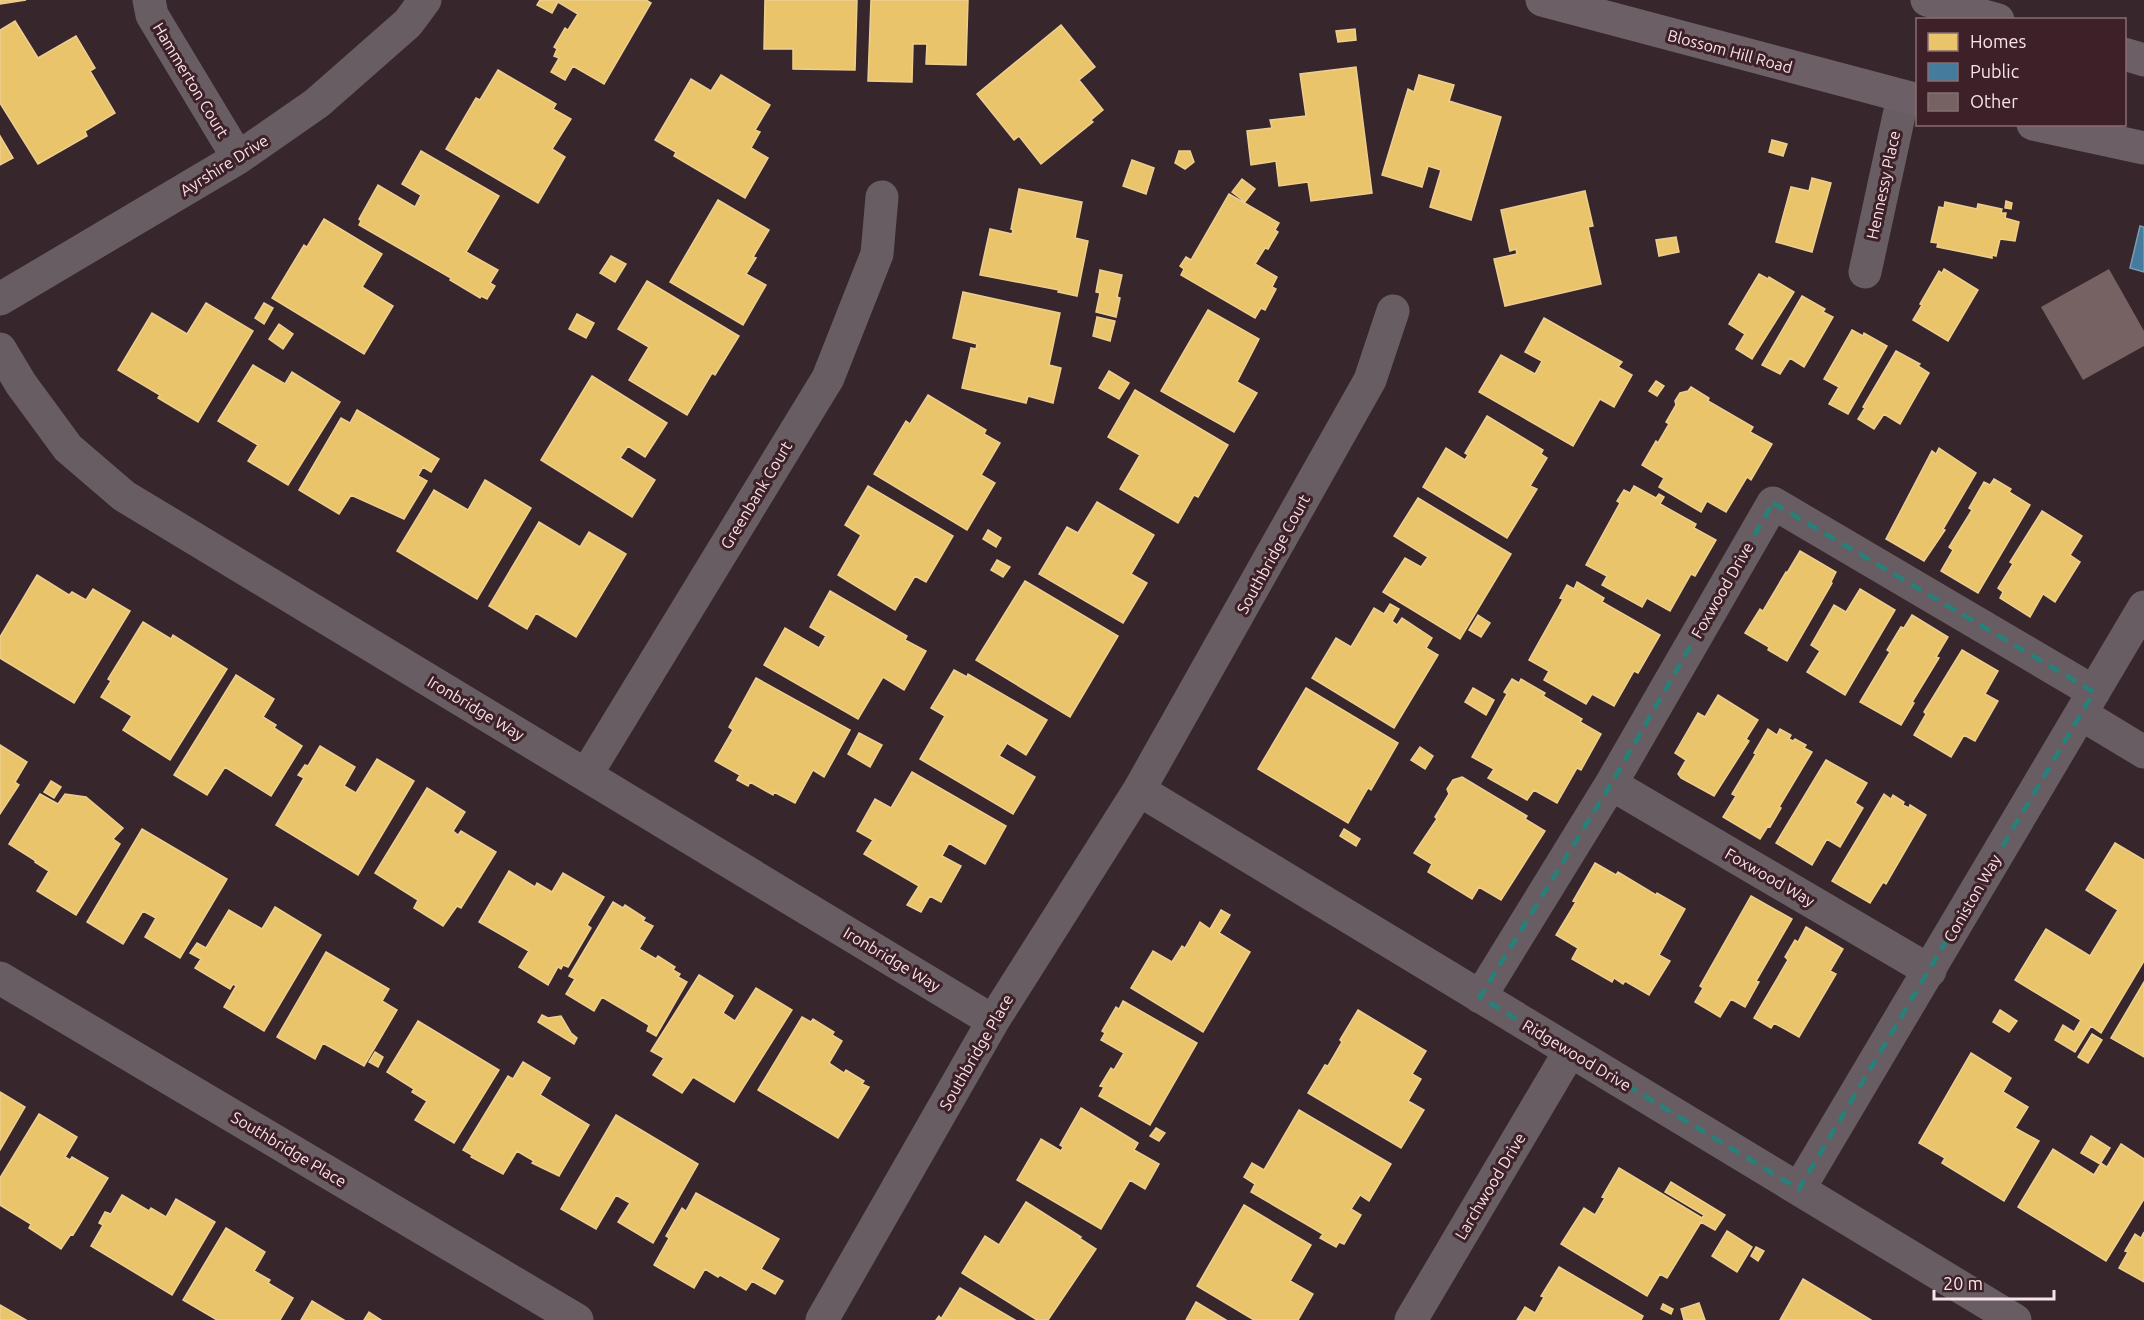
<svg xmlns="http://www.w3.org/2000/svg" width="2144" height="1320" font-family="Ubuntu,sans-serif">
<rect width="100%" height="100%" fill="#37262b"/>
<!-- homes -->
<path fill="#e9c46a" stroke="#eece90" stroke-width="1.5" d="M0,0H26L0,4Z
M540,0H646L651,3L604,84L573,66L565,80L551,72L559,58L554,56L557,49L554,47L565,28L568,30L578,14L558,2L552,13L537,5Z
M765,0H857L855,70L793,69V49H764Z
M871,0H968L966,65L926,64L927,44H913L912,82L868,81Z
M15,21L38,58L76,36L95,68L90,71L115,113L85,131L87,136L38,164L0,103V30Z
M1061,25L1095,67L1079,80L1103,110L1091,120L1093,122L1041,164L1019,136L1014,140L977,94Z
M1355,29L1356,40L1338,42L1336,31Z
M1356,67L1372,193L1311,201L1308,182L1279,186L1276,161L1251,165L1247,131L1272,128L1270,120L1306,116L1300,74Z
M498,70L556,104L553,109L571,119L552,149L565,157L538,203L446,149L476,98L480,100Z
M721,75L770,105L755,130L760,132L751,148L768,158L745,198L674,156L676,152L655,140L691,79L711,91Z
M1419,75L1454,85L1449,101L1501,117L1471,220L1430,207L1441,170L1428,166L1422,187L1382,175L1408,89L1414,92Z
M0,136L13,158L0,165Z
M1772,140L1787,144L1783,156L1769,152Z
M421,151L499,196L466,252L498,270L490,283L495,286L487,299L481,296L480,298L450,280L451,278L359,225L361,221L359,219L378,185L415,207L421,195L402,184Z
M1179,151H1190L1194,162L1185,169L1175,163Z
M1132,160L1154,168L1146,194L1123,186Z
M1812,178L1831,183L1812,252L1776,242L1791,187L1809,191Z
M1242,179L1255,189L1245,202L1232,192Z
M1019,189L1082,202L1075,238L1088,241L1077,296L1058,292L1059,290L980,275L990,229L1012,234L1013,230L1011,229Z
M1585,191L1593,226L1588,227L1601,284L1505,306L1494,259L1517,254L1516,249L1510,251L1501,210Z
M1229,194L1279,223L1275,230L1278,232L1268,249L1265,248L1255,264L1277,277L1272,287L1276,289L1265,310L1261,308L1255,318L1181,275L1184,269L1180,266L1186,257L1191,260Z
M718,200L769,230L753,257L756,258L746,274L766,285L743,325L670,282Z
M2006,201L2012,203L2011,209L2005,208Z
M1945,202L1977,209L1978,204L2002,209L2001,213H2006L2005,218L2019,222L2015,241L2000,239L1996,256L1992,255V258L1937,247L1938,243L1931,242L1939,207L1944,208Z
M324,219L382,254L362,287L393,306L364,354L272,298L304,245L307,247Z
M1676,237L1679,252L1659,256L1656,240Z
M611,256L626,264L615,282L600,273Z
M1944,269L1978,290L1948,341L1913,320L1922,305L1920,304L1939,271L1942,273Z
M1100,270L1122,275L1117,297L1120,298L1116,317L1096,312L1100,293L1096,292Z
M1759,274L1768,279L1769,277L1794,292L1752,359L1736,349L1745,334L1729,324Z
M647,281L739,336L715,375L712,373L687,415L629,380L649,347L618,329Z
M963,292L1060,313L1049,365L1061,368L1053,403L1028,396L1026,403L962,388L971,348L976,349L977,344L953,338Z
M1802,296L1825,309L1823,312L1833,317L1804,367L1790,358L1780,374L1762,365Z
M206,303L253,331L198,422L158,398L160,395L118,370L152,313L187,334Z
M264,303L273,308L264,324L255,318Z
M1208,310L1259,339L1237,382L1257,393L1234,432L1161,391Z
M577,314L594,323L586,338L569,329Z
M1097,317L1115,321L1110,341L1093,336Z
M1544,318L1622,362L1618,367L1632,375L1614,407L1600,399L1573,446L1479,392L1501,355L1535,374L1542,361L1525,352Z
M279,324L293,334L283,349L269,339Z
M1852,330L1863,336L1864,333L1887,346L1848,414L1829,404L1839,387L1824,379Z
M1896,351L1920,364L1918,366L1929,373L1900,424L1884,414L1874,429L1858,419L1865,408L1863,407Z
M253,365L285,384L292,372L340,402L288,485L248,461L258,445L218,421Z
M1109,371L1129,383L1119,399L1099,388Z
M592,376L667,423L645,457L628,446L620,458L655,480L632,517L541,460Z
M1656,381L1664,386L1657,396L1649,391Z
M1691,387L1709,398L1708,401L1753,427L1750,432L1772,444L1751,480L1747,477L1726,512L1707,501L1701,512L1659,487L1664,478L1642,465L1656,441L1658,443L1669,424L1666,422L1676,405L1675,401L1680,393L1688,391Z
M1135,390L1228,445L1198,497L1194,495L1178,523L1120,489L1140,455L1108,437Z
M928,395L986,430L984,434L1000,443L981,475L995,483L967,530L874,474L906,421L910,424Z
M357,410L439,459L431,472L423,467L418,476L427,481L404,519L351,495L339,514L299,490L341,418L350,423Z
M1487,416L1543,450L1541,454L1547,458L1530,486L1537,489L1507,538L1423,487L1446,448L1465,460L1468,455L1465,453Z
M1939,448L1976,473L1943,529L1945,530L1924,561L1886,539L1932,451L1936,454Z
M1994,479L2011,489L2009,492L2030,505L1978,593L1941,571L1953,550L1949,547L1972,510L1969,508L1984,482L1990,485Z
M485,480L531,508L477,599L397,551L434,490L468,510Z
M868,486L953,536L926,582L915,576L895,610L838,575L861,535L845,525Z
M1634,486L1656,498L1659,494L1664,497L1660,504L1696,524L1694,528L1716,540L1695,576L1691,574L1670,611L1647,598L1642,607L1602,585L1607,576L1586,565L1620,503L1617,501L1624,490L1630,493Z
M1418,498L1511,554L1460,639L1383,592L1405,558L1421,567L1428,557L1394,536Z
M1097,502L1154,535L1131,574L1147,583L1123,623L1039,574L1067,527L1078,533Z
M2042,511L2082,536L2070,555L2080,562L2055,602L2043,594L2030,617L2000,598L2003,592L1998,588L2013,564L2010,562Z
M539,522L580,547L589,532L626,554L576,637L536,613L527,629L489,606Z
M988,530L1001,538L996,547L983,539Z
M1800,551L1836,572L1831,582L1832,583L1787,661L1768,650L1769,647L1745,633L1760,609L1763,611L1786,572L1787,573Z
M997,560L1010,567L1003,577L991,570Z
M37,575L69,595L72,592L86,600L93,589L130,611L74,703L0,658V637Z
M1025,581L1118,636L1070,717L976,660Z
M1577,582L1604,598L1602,602L1660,635L1638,673L1634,671L1614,706L1592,694L1586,704L1544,680L1549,671L1529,660L1563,599L1560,598L1567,585L1574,589Z
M1860,589L1895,610L1845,695L1807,672L1820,651L1811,645L1834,605L1846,612Z
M830,591L907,636L905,640L926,651L904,690L883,677L858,719L764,665L785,628L819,648L826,636L810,627Z
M1390,604L1399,609L1392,621L1397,625L1402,618L1432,638L1426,648L1438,655L1394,728L1312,678L1336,638L1351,647L1374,608L1384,614Z
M1478,615L1490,623L1481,637L1469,630Z
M1912,615L1948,637L1936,657L1939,658L1912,702L1914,703L1901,725L1860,702L1890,652L1887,650L1901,627L1904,628Z
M143,622L171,639L173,635L227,669L170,760L123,730L132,716L101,697L111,681L108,679Z
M1962,650L1998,671L1985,694L1998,701L1975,741L1964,735L1951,757L1914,735L1926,714L1924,712Z
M954,670L967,677L968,674L1047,720L1026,755L1007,743L999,756L1035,777L1013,814L920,759L945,716L931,708Z
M236,675L274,699L263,717L276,725L274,728L302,746L271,796L225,767L207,795L174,775Z
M756,678L850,730L824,777L813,770L795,803L774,792L773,795L750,782L748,786L737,780L740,775L715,761L733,730L729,727Z
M1512,679L1519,683L1521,679L1545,693L1543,696L1582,719L1580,722L1601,734L1581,770L1577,768L1557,803L1534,790L1527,800L1488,778L1494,769L1472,757L1507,694L1504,692Z
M1306,688L1398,743L1371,790L1368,788L1348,823L1258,769Z
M1473,688L1494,700L1486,715L1465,702Z
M1718,695L1758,720L1746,739L1749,741L1714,796L1681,778L1678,774L1686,760L1675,753L1698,713L1705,717Z
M1768,729L1777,735L1780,729L1791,735L1789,739L1793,741L1795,739L1806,745L1804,748L1812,752L1779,807L1781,808L1770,827L1768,826L1760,839L1723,817L1736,796L1732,794L1756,754L1754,753Z
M859,733L882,745L870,767L848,754Z
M0,745L27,762L15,782L19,785L0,814Z
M320,746L355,767L344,786L356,793L377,759L414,781L358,875L276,825L304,778L298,775L305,765L308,766Z
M1420,747L1433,756L1425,769L1411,760Z
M1826,760L1867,783L1855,803L1863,808L1840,847L1827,839L1812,865L1776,843Z
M912,772L1006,826L985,864L949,843L942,856L961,866L941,902L930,896L921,912L907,905L919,886L864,854L873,840L857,831L875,799L891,808Z
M1462,777L1527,816L1525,819L1545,831L1501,900L1479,887L1472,899L1428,872L1432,864L1414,853L1437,819L1435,817L1449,794L1447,789L1453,780Z
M51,781L61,787L54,798L44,792Z
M427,788L465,812L453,831L458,835L461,831L496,852L461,908L457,906L443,926L414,908L418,900L375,873Z
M40,794L58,804L65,794L86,797L123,828L113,839L120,844L76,915L37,891L49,871L35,862L36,861L9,844Z
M1884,794L1891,799L1893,795L1904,802L1903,805L1909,808L1910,805L1926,815L1886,884L1883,882L1870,903L1832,881Z
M142,829L227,879L180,958L145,937L156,918L143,911L123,944L87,922Z
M1344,829L1360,839L1356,846L1340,836Z
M2115,843L2144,860V961L2101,1033L2091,1026L2075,1052L2055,1040L2063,1025L2074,1032L2081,1020L2015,980L2046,929L2090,956L2118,910L2086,890Z
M1595,863L1616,875L1618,872L1656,895L1657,893L1685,909L1659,955L1670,961L1649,995L1625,981L1623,984L1614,978L1612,982L1572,959L1578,948L1556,935L1576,902L1573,901Z
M509,871L535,887L537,883L552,892L563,873L604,897L587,925L591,928L568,967L563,965L561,969L558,967L548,985L519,967L529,951L479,922Z
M1751,896L1792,919L1756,981L1759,982L1745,1007L1731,999L1720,1017L1695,1002L1703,988L1700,986Z
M613,902L623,908L625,905L645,918L643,921L653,926L639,949L656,959L658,956L675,967L673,970L680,974L678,977L687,982L656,1036L647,1031L649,1025L602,997L594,1011L566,994L575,979L569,976Z
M275,907L321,935L264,1031L224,1007L236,986L233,984L230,989L195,968L201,959L190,953L197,943L206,948L229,910L262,929Z
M1221,910L1230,915L1219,933L1250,952L1203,1032L1131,988L1153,951L1172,962L1182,946L1185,948L1200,922L1210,929Z
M1806,927L1843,949L1830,971L1836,974L1799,1037L1774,1023L1771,1028L1754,1018L1788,960L1785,957L1795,940L1798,942Z
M326,952L389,989L382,1001L397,1010L364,1066L323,1043L315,1059L277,1037Z
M699,975L733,996L723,1013L735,1021L756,988L792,1010L734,1102L693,1077L682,1093L653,1075L664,1058L651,1051Z
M2144,982V1057L2111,1038Z
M1123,1001L1197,1043L1150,1125L1099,1096L1104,1087L1100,1086L1111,1068L1114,1070L1124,1053L1101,1040L1105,1033L1102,1031L1116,1007L1119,1009Z
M1358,1010L1426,1051L1412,1074L1421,1079L1408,1101L1424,1110L1401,1148L1308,1093L1325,1065L1328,1066L1342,1042L1340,1040Z
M2000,1010L2017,1021L2009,1032L1993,1022Z
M542,1015L548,1018L561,1016L571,1033L577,1038L574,1044L538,1022Z
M802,1017L811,1022L813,1019L834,1032L832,1035L842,1041L829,1063L844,1073L846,1070L864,1081L862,1084L869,1087L838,1138L758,1090Z
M418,1021L499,1070L454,1143L415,1120L427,1101L412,1092L414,1089L387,1072Z
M2092,1034L2102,1040L2088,1063L2078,1057Z
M375,1052L383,1057L378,1067L369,1062Z
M1971,1053L2011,1078L2003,1092L2028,1107L2015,1128L2039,1141L2004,1201L1942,1163L1945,1158L1919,1143Z
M523,1062L550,1078L540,1095L589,1125L559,1176L532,1163L534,1161L517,1151L503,1174L471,1157L472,1155L463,1150L508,1076L513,1079Z
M0,1092L25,1107L0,1150Z
M1081,1108L1138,1143L1134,1150L1159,1164L1145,1189L1130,1180L1101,1229L1017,1180L1041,1139L1061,1151L1063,1147L1060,1145Z
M1299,1110L1391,1164L1369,1201L1360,1195L1351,1209L1361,1215L1344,1244L1339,1242L1336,1247L1320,1238L1323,1234L1251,1192L1255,1184L1244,1177L1252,1163L1264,1170Z
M39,1114L77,1137L65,1157L70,1160L72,1157L108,1178L73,1235L71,1234L61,1249L29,1228L31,1224L0,1205V1178Z
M616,1115L698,1164L653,1243L618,1222L630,1203L616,1195L596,1229L561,1209Z
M1156,1128L1165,1133L1159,1141L1150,1136Z
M2091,1136L2110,1148L2100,1164L2081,1153Z
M2121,1144L2144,1159V1199L2106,1261L2018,1207L2053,1149L2094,1175L2101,1163L2107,1167Z
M1619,1168L1702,1218L1704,1215L1665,1192L1671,1182L1725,1215L1715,1230L1701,1222L1667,1278L1660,1274L1647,1296L1561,1244L1584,1208L1595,1215L1605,1198L1602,1197Z
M696,1193L779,1239L761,1269L783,1281L775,1294L752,1281L746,1290L720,1275L718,1277L705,1269L694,1288L654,1265L669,1238L666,1236L682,1208L686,1211Z
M122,1195L149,1211L151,1208L166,1217L176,1199L215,1222L172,1295L91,1246L103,1225L99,1223L105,1212L111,1214Z
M1026,1202L1081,1237L1079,1238L1096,1249L1048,1320H1037L962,1273L985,1236L999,1245Z
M1244,1205L1311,1245L1290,1281L1313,1294L1298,1320H1254L1197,1286Z
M226,1228L265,1252L254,1271L270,1280L268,1283L293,1298L280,1320H217L183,1300Z
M1727,1231L1752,1247L1737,1272L1712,1256Z
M2144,1232V1282L2119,1268L2128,1252L2125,1251L2135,1234L2141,1238Z
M1756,1247L1764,1251L1758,1261L1751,1256Z
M1559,1267L1643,1316L1641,1320H1517L1525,1307L1535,1313L1544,1297L1541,1296Z
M1803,1279L1871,1320H1780Z
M960,1288L1015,1320H936L939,1316L941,1319Z
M312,1301L344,1320H301Z
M1196,1302L1226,1320H1186Z
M1699,1303L1705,1320H1684L1681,1309Z
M1663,1304L1673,1309L1671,1314L1661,1309Z
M0,1305L26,1320H0Z
M369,1312L381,1320H364Z"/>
<!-- public -->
<path fill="#457b9d" stroke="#7b9ab4" stroke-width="1.5" d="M2140,226L2144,227V272L2130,268Z"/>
<!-- building -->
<path fill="#766263" d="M2109,269L2144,331V346L2083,380L2041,307Z"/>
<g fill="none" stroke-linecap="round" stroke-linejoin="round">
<!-- street -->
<path stroke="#685d62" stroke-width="33" d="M149,0L152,15L238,158
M1865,272L1903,97
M0,299L238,158L317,103L408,23L425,0
M0,349L21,384L68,448L124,496L993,1021
M2081,714L2144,752
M586,775L828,378L877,254L882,197
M1611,784L1930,971
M1139,790L2015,1320
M0,978L577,1320
M1480,997L1611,784L1773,503L2094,692
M1799,1189L2144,607
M822,1320L993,1021L1139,790L1370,380L1393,311
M1411,1320L1570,1051"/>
<!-- secondary -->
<path stroke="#6c6066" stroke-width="33" d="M1542,0L1918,100
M1927,0L1998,20
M2124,54L2144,60
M2033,124L2144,148"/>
</g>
<!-- marked area -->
<path fill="none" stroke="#26817a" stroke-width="4.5" stroke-dasharray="12 8" stroke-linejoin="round" d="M1773,503L2094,692L1799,1189L1480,997L1611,784Z"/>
<g text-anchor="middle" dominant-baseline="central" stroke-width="6" stroke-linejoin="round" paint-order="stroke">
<!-- street labels -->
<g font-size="16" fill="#f8e4e8" stroke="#3d2028">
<text transform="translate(1730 51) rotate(15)">Blossom Hill Road</text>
<text transform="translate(191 80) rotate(59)">Hammerton Court</text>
<text transform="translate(224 165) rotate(-32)">Ayrshire Drive</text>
<text transform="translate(1883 185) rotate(-78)">Hennessy Place</text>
<text transform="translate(756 495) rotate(-59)">Greenbank Court</text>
<text transform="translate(1273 554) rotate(-61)">Southbridge Court</text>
<text transform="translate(1722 590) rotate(-60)">Foxwood Drive</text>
<text transform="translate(476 708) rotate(31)">Ironbridge Way</text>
<text transform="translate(1770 877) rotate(30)">Foxwood Way</text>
<text transform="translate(1972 898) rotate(-60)">Coniston Way</text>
<text transform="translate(892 959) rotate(31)">Ironbridge Way</text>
<text transform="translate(976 1052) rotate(-60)">Southbridge Place</text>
<text transform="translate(1577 1055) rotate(31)">Ridgewood Drive</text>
<text transform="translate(289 1149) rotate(31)">Southbridge Place</text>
<text transform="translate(1490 1186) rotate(-59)">Larchwood Drive</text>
</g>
</g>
<!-- legend -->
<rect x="1916" y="18" width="210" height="108" fill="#3d2028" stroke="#886e75" stroke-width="1.5"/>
<rect x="1928" y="33" width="30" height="18" fill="#e9c46a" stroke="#886e75" stroke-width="1.5"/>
<text x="1970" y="48" font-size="18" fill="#f8e4e8">Homes</text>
<rect x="1928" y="63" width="30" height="18" fill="#457b9d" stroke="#886e75" stroke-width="1.5"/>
<text x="1970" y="78" font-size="18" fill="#f8e4e8">Public</text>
<rect x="1928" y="93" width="30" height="18" fill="#766263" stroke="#886e75" stroke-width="1.5"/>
<text x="1970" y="108" font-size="18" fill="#f8e4e8">Other</text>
<!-- scale -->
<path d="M1934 1290v9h120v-9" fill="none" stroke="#f8e4e8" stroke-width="3"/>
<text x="1943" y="1290" font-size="18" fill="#f8e4e8" stroke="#3d2028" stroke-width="4.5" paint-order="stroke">20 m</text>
</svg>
